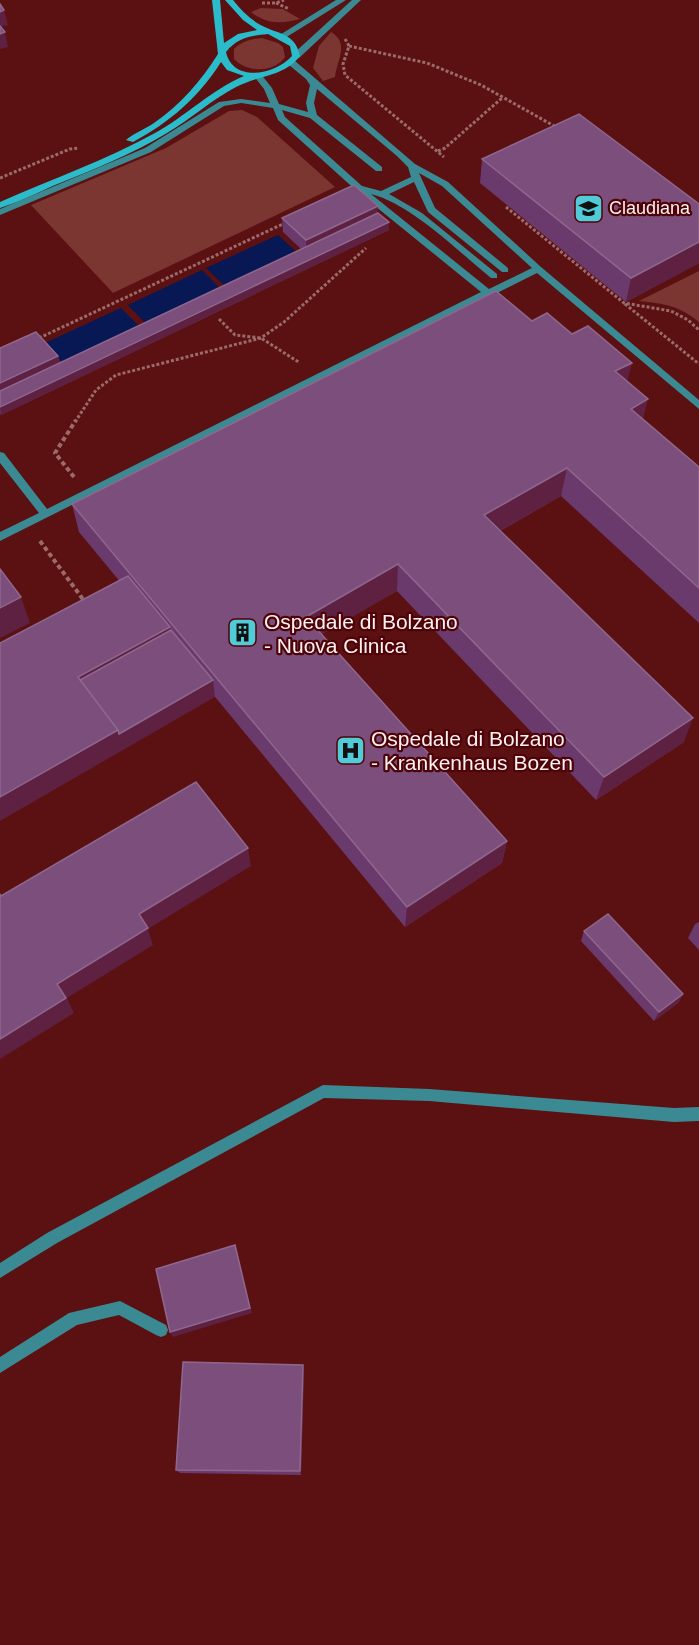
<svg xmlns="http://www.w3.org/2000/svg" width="699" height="1645" font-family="Helvetica,sans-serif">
<rect width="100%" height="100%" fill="#5b1011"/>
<!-- green -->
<path fill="#7b3632" d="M261,8L283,9L300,19C281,24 266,24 251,12Z
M331,32C350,44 337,59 335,77L323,81L313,68L319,46Z
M262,38L278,43L283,47L285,57C274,73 247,73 234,59V49C242,41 251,39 262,38Z
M242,110L257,117L335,187L113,293L31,205L166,148L229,111Z
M699,271V322C678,305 665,304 639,301Z"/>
<!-- water -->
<path fill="#071854" d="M278,235L301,256L229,290L206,268Z
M202,270L223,291L149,327L128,305Z
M121,308L143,330L66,367L45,343Z"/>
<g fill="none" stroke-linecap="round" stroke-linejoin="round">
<!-- path-far1 -->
<path stroke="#9b6a6a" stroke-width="3" stroke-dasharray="3 2" stroke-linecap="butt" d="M262,3H276L284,0
M276,3L289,9
M345,39L349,46L343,64L345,75L444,157
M349,46L427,63L481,85L556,127
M438,151L445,148L502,98
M0,178L70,149L79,148
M506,207L624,303L671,311L688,320L699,330
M625,304L699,364
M219,319L235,335L261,338L300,363
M39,338L285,223
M75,422L96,390L116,375L261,338L284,322L366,248"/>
<!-- path -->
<path stroke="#9b6a6a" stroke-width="4" stroke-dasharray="4.5 3" stroke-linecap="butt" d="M74,477L55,453L76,420
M40,541L85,602"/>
<!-- service -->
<path fill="#3b8a93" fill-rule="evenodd" d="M336,0H346L285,38L278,36Z
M352,0H361L299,58H293V54Z
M289,61H295L415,164L448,182L541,267L699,400V409L537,273L495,294L505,302V306H499L487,297L0,541V532L39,513L0,463V452L4,453L47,509L481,292L359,193L278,120L273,108L241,103L224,106L151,152L0,215V209L145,148L219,102L241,99L270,103L264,89L253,75L254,73H260L272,88L279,104L308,112L306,103L310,85L306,79L289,65ZM317,89L397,156L408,167L411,177L381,191L362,186L285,117L282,110L310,118L376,171H382V167L317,115L314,103ZM419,173L442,186L532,268L489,289L371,194C411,204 459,252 491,278H497V274L422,213L389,194L414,182L428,212L502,272H508V268L435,208Z
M323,1085L429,1089L674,1108L699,1107V1121L674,1122L429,1101L324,1098L57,1243L0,1278V1263L47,1233Z
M120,1301L166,1325L168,1330L166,1335L161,1337L156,1335L119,1315L77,1325L0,1373V1357L69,1313Z"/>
<!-- secondary -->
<path fill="#2abcca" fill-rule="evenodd" d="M212,0H220L224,43L238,34L257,30L243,20L225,0H233C240,9 248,17 257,23C276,35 295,31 300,56C284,77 258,75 236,87C211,100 191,119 167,133C132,154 93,170 55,185C37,193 19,202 0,208V202C52,179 106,160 155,133C186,116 211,90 244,76L227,70L221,62C199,97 169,123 133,142L126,140C134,133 145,129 154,123C180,105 201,81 218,54ZM268,34L290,46L292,56C275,75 233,83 226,52C238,37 250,36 268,34Z"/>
</g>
<!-- wall -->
<path fill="#6b3a6d" d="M482,159L699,204V263L626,302L480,183Z
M378,213L389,222V230L1,415L0,413V348L58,356L60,363L301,249L283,232L282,218Z
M532,321L628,382L643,419L699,467V623L561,496L500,531L684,742L596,800L397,591L321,634L507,841L502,863L405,927L79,532L72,504Z
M699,922V950L688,938L695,924Z
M584,931L683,994L678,1003L654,1021L581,941Z
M304,1370L301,1475L180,1473L176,1470Z"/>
<!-- shaded-wall -->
<path fill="#5e2142" d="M4,10L8,25L0,27V12Z
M5,32L8,47L0,49V34Z
M378,206L377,221L306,254V240Z
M389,222V230L1,415L0,407Z
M699,242V263L626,302L631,278Z
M58,356L61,370L0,399V383Z
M632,363L625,391L615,371Z
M648,399L641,428L631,409Z
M567,468L561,496L480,542L484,515Z
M398,564L397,591L307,643L306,617Z
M21,597L30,623L0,638V608Z
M170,627L174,648L89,695L78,677Z
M213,680L215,697L0,821V797L118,730Z
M693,718L684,742L596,800L604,777Z
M507,841L502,863L405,927L407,907Z
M248,848L251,866L148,929L153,945L67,998L74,1013L0,1059V1039L57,984L139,914Z
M683,994L678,1003L654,1021L659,1012Z
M237,1251L252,1313L173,1337L170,1332Z
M303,1365L304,1370L301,1475L300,1471Z"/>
<!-- building -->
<path fill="#7b4e7b" stroke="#8f678e" stroke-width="1.5" d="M0,4L4,10L0,12Z
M0,26L5,32L0,34Z
M579,114L699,204V242L631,278L482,159Z
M354,185L378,206L306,240L282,218Z
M378,213L389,222L0,407V391Z
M496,291L532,321L547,313L572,334L588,326L632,363L615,371L648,399L631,409L699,467V588L567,468L484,515L693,718L604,777L398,564L306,617L507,841L407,907L72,504Z
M36,332L58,356L0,383V348Z
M0,569L21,597L0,608Z
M128,576L170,627L78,677L118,730L0,797V643Z
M171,630L213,680L119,734L118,730L80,680Z
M196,782L248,848L139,914L148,928L57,984L66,998L0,1039V894L1,896Z
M608,914L683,994L659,1012L584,931Z
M235,1245L250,1308L170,1332L156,1269Z
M183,1362L303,1365L300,1471L176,1470Z"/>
<!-- icons -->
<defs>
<symbol id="university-square" viewBox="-11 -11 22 22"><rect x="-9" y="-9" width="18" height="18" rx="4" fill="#52cbd9" stroke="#4f0207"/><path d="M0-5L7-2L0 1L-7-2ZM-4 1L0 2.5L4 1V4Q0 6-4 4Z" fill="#111"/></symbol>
<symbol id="building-square" viewBox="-11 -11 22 22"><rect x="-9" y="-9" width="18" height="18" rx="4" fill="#52cbd9" stroke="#4f0207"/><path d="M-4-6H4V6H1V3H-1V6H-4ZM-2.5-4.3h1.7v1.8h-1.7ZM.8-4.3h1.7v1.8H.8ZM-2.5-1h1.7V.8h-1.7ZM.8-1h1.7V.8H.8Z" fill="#111"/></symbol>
<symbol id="hospital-square" viewBox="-11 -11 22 22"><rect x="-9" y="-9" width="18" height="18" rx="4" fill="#52cbd9" stroke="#4f0207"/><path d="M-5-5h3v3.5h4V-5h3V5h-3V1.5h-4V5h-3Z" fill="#111"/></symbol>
</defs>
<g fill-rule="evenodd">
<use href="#university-square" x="572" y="192" width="33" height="33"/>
<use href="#building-square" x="226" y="616" width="33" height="33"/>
<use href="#hospital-square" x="334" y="734" width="33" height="33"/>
</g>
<g text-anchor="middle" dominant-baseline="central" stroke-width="4.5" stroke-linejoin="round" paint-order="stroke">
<!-- far-poi labels -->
<g font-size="18" fill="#fcf2f1" stroke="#4f0207" text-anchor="start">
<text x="609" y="208">Claudiana</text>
</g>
<!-- poi labels -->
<g font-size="21" fill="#fcf2f1" stroke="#4f0207" text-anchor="start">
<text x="264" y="621">Ospedale di Bolzano<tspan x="264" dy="24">- Nuova Clinica</tspan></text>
<text x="371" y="738">Ospedale di Bolzano<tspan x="371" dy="24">- Krankenhaus Bozen</tspan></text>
</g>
</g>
</svg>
